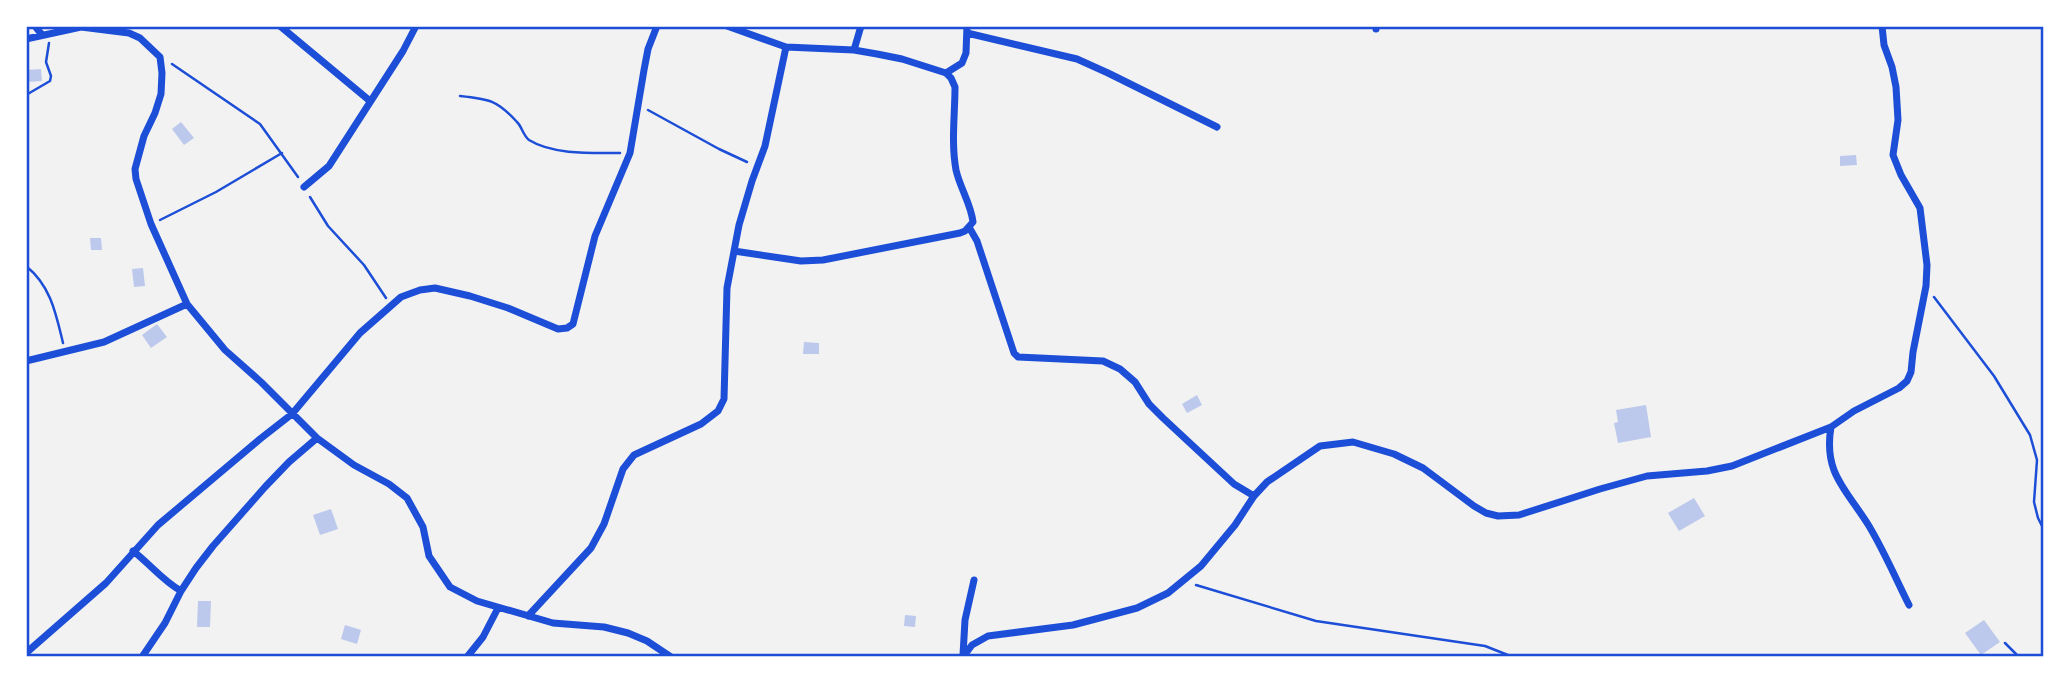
<svg xmlns="http://www.w3.org/2000/svg" width="2070" height="683" font-family="'DM Sans',sans-serif">
<rect width="100%" height="100%" fill="#f2f2f2"/>
<!-- building -->
<path fill="#bdc9ec" d="M41,69L42,81L26,82V70Z
M181,122L194,138L184,145L172,129Z
M1856,155L1857,165L1840,166V156Z
M90,238H101L102,250H91Z
M143,268L145,286L134,287L132,269Z
M157,324L167,337L151,348L142,335Z
M804,342L819,343V354H803Z
M1197,395L1202,405L1187,413L1182,404Z
M1646,405L1651,437L1618,443L1614,423L1618,422L1616,410Z
M1694,498L1705,516L1679,531L1668,513Z
M331,509L338,529L320,535L313,515Z
M198,601H211L210,627H197Z
M905,615L916,616L915,627L904,626Z
M1984,620L2000,642L1981,655L1965,633Z
M345,625L361,630L357,644L341,639Z"/>
<g fill="none" stroke-linecap="round" stroke-linejoin="round">
<!-- path -->
<path stroke="#1d4ed8" stroke-width="2.5" d="M172,64L260,124L298,177
M26,95L50,81L51,76L46,62L49,43
M460,96C489,99 497,100 517,122C522,127 523,135 529,140C553,155 593,153 620,153
M648,110L719,149L747,162
M310,197L328,226L364,265L386,298
M160,220L216,192L282,153
M26,266C51,286 56,314 63,343
M1934,297L1994,376L2030,435L2037,460L2034,502L2038,518L2044,530
M1196,585L1316,621L1485,646L1513,657
M2005,643L2019,657"/>
<!-- minor -->
<path stroke="#1d4ed8" stroke-width="7" d="M35,26L42,35
M280,26L370,101
M727,26L786,47L854,50L877,54L902,59L946,73L951,78L955,87C955,114 951,143 956,170C960,188 971,204 973,222L965,231L960,233L823,260L801,261L734,251
M1376,29V26
M967,33L1077,59L1108,73L1217,127
M26,39L81,27L129,33L140,38L160,57L162,73L161,94L155,113L144,136L135,169L136,179L151,224L187,304L225,350L261,382L317,438L354,465L389,484L407,498L423,527L429,556L450,587L477,601L553,623L604,627L628,633L647,641L671,657
M854,50L861,26
M946,73L962,63L966,53L967,26
M304,187L329,166L403,51L416,26
M969,227L977,241L1014,353L1018,357L1103,361L1120,369L1135,382L1149,404L1163,418L1234,484L1254,496
M26,361L104,342L187,304
M1831,427C1823,474 1847,490 1869,526C1884,551 1896,579 1909,605
M133,551C150,564 163,581 181,591
M528,616L591,548L604,524L623,469L634,455L701,424L718,411L724,399L727,288L739,225L752,181L765,146L786,47
M26,653L106,583L158,525L260,439L292,414L360,333L401,297L420,290L435,288L470,296L508,308L558,329L567,328L573,324L595,236L630,153L644,70L648,49L657,26
M963,655L965,620L974,580
M142,657L165,623L181,591L196,568L213,546L265,487L289,462L317,438
M467,657L483,637L498,608
M963,657L972,645L988,636L1073,625L1137,608L1168,593L1201,566L1235,525L1254,496L1267,482L1320,446L1353,442L1394,454L1423,468L1474,506L1486,513L1498,516L1519,515L1600,489L1647,476L1707,471L1732,466L1831,427L1854,411L1899,388L1907,381L1911,372L1913,352L1926,286L1927,265L1920,208L1901,175L1893,155L1898,120L1896,87L1892,67L1884,45L1882,26"/>
</g>
<!-- border -->
<rect width="2070" height="683" fill="none" stroke="#ffffff" stroke-width="56"/>
<rect x="28" y="28" width="2014" height="627" fill="none" stroke="#1d4ed8" stroke-width="2.5"/>
</svg>
